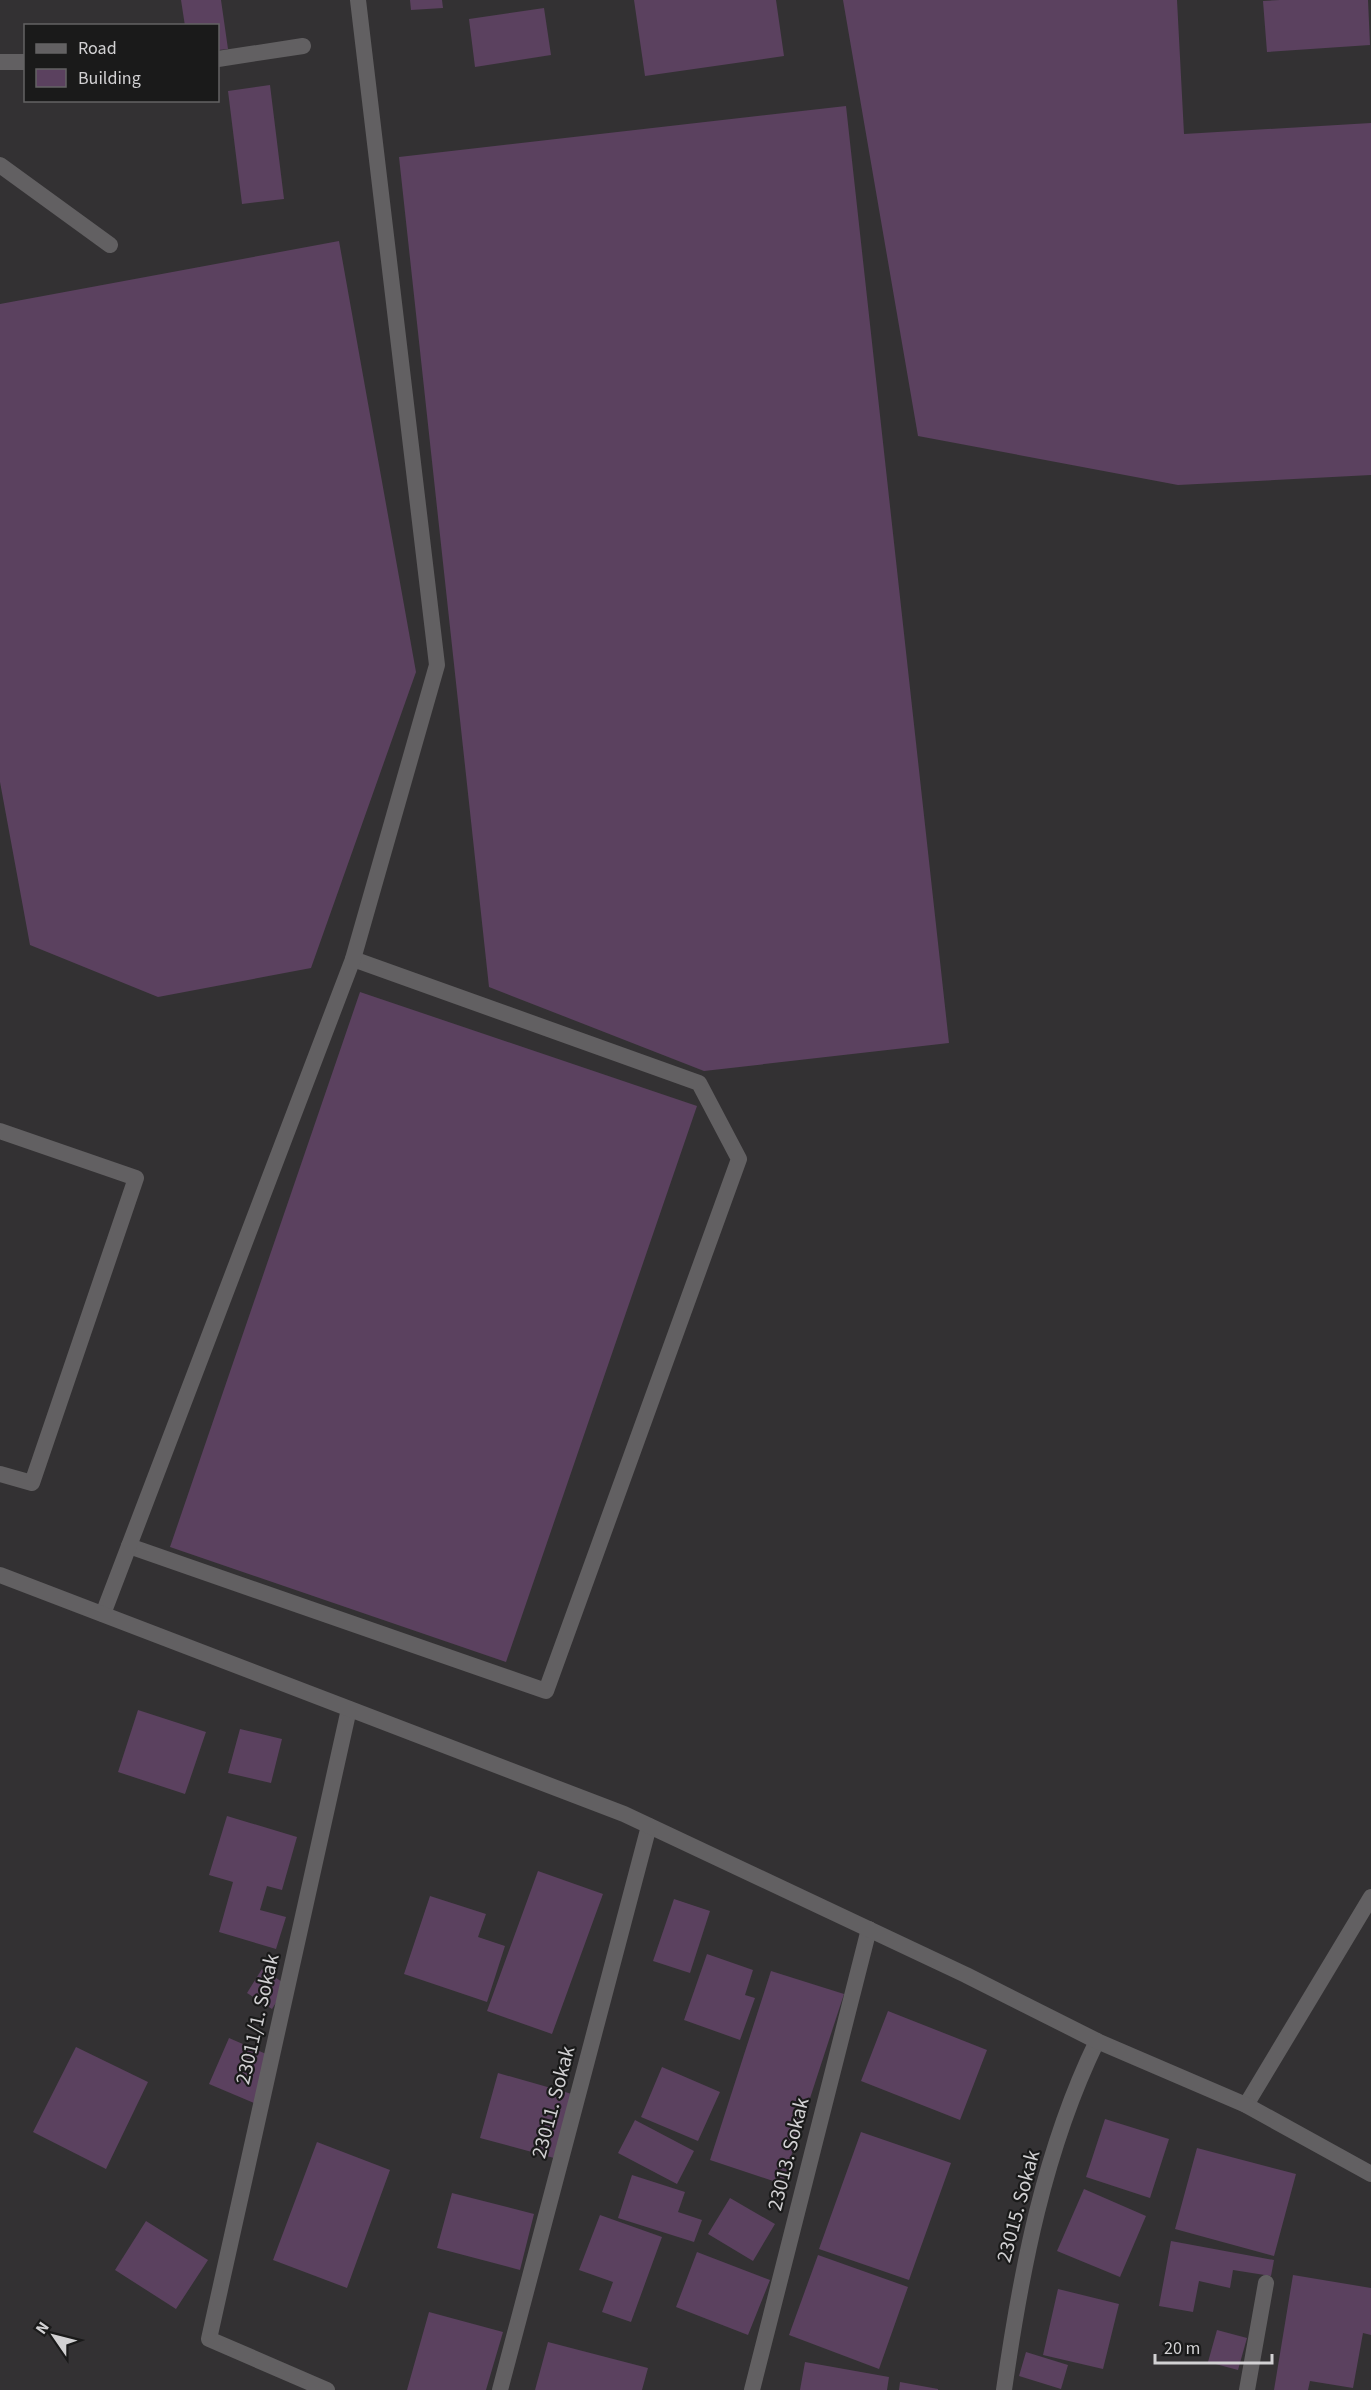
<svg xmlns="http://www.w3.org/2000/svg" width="1371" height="2390" font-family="'Source Sans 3',sans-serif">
<rect width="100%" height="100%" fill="#333133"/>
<!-- building -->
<path fill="#5b415f" d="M181,0H221L228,49L218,50V26H185Z
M410,0H442L443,8L411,10Z
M634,0H776L784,56L645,76Z
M843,0H1177L1184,134L1371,123V475L1178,485L918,436Z
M1280,0H1368L1370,45L1267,52L1263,1Z
M544,8L551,55L475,67L469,19Z
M270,85L284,199L242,204L228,91Z
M846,106L949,1043L704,1071L489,987L399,157Z
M339,241L416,672L311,968L158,997L30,945L0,782V304Z
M360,992L697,1106L506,1662L170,1547Z
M138,1710L206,1732L185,1794L118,1772Z
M240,1729L282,1739L271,1783L228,1773Z
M227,1816L297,1837L282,1890L267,1886L260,1910L286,1917L276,1949L219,1932L233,1882L209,1875Z
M538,1871L603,1894L552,2034L487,2011Z
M430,1896L486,1914L478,1937L505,1946L487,2002L404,1974Z
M674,1899L710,1911L690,1973L653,1961Z
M707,1954L753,1970L745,1995L755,1998L740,2040L684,2020Z
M262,1969L287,1985L272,2009L247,1993Z
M771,1971L844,1994L782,2184L710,2160Z
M888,2011L987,2050L960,2120L861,2081Z
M229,2038L273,2057L254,2103L209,2084Z
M76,2047L148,2082L106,2169L33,2132Z
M662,2067L720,2092L698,2141L641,2117Z
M498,2073L572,2094L554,2158L480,2138Z
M1105,2119L1169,2139L1150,2198L1086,2177Z
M635,2120L694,2151L677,2184L618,2153Z
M861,2132L951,2163L909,2280L819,2249Z
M317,2142L390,2170L347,2288L273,2260Z
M1197,2148L1296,2174L1274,2256L1175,2229Z
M632,2175L685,2192L678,2212L702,2220L694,2242L618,2218Z
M1084,2189L1146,2216L1120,2277L1057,2251Z
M452,2193L534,2214L520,2270L437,2248Z
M730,2198L775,2224L753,2261L708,2234Z
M600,2215L662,2237L631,2322L602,2312L613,2282L579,2270Z
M146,2221L208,2260L176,2309L115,2270Z
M1171,2241L1274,2260L1271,2276L1233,2270L1230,2288L1199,2281L1193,2312L1159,2306Z
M697,2252L770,2280L748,2335L676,2307Z
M818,2255L908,2287L879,2369L789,2335Z
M1293,2275L1371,2288V2335L1363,2333L1353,2388L1310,2381L1308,2390H1274Z
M1058,2289L1119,2304L1103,2369L1043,2355Z
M429,2312L503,2332L486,2390H407Z
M1217,2330L1247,2338L1238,2370L1208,2362Z
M548,2342L648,2368L642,2390H535Z
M1026,2352L1068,2365L1061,2389L1019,2376Z
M805,2362L889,2377L887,2390H800Z
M900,2382L938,2389V2390H899Z"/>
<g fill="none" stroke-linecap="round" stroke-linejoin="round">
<!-- service -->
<path stroke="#626062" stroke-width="16" d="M218,59L303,46
M0,62H26
M0,165L110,245
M0,1131L136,1178L32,1483L0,1474
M129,1546L546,1691L739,1159L699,1083L353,959"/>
<!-- minor -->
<path stroke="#626062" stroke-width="16" d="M103,1614L353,959L437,665L358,0
M1246,2105L1371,1897
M327,2390L209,2339L349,1709
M500,2390L649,1826
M752,2390L869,1929
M1004,2390C1021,2271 1044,2150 1097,2041
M1247,2390L1266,2283"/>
<!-- tertiary -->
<path stroke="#626062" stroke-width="16" d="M0,1575L624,1814L966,1975L1097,2041L1246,2105L1371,2174"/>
</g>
<g text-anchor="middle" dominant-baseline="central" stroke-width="4.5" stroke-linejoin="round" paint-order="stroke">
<!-- street labels -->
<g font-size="21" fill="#d2d1d3" stroke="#1a1a1a">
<text transform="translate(257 2019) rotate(-77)">23011/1. Sokak</text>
<text transform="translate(553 2102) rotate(-75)">23011. Sokak</text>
<text transform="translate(788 2154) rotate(-76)">23013. Sokak</text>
<text transform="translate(1018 2206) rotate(-75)">23015. Sokak</text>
</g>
</g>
<!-- legend -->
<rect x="24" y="24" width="195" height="78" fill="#1a1a1a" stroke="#646364" stroke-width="1.5"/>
<rect x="36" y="44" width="30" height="9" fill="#626062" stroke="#646364" stroke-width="1.5"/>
<text x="78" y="54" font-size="18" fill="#d2d1d3">Road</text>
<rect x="36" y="69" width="30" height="18" fill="#5b415f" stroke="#646364" stroke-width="1.5"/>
<text x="78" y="84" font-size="18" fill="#d2d1d3">Building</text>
<!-- north arrow -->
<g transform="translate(54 2336) rotate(305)" stroke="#1a1a1a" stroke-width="4.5" paint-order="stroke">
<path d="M0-4.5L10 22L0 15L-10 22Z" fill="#d2d1d3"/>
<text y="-9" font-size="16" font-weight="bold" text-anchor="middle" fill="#d2d1d3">N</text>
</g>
<!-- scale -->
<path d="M1155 2354v9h117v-9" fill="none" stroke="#d2d1d3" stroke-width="3"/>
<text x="1164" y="2354" font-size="18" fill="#d2d1d3" stroke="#1a1a1a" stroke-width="4.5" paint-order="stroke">20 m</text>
</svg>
